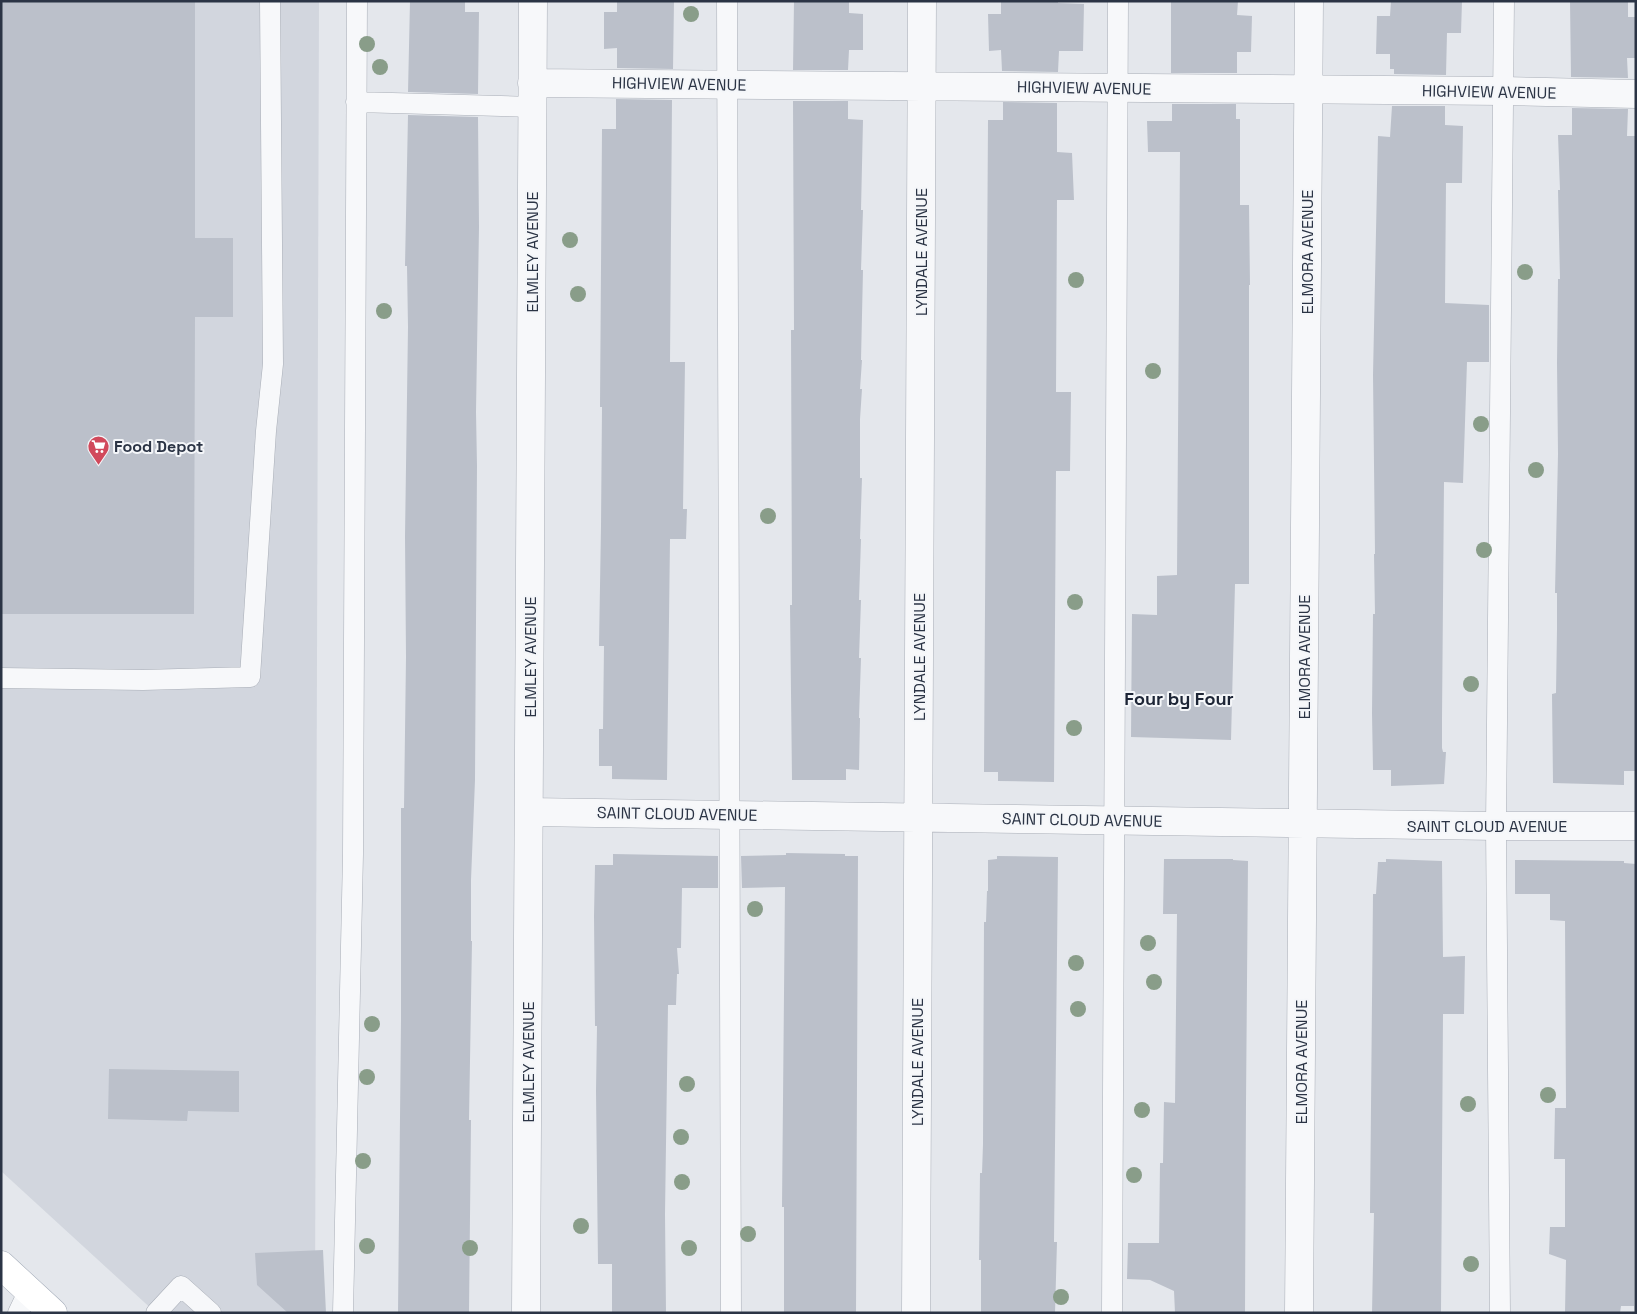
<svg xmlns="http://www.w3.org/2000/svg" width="1637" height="1314" font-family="'Space Grotesk',sans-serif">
<rect width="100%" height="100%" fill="#e4e7ec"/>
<!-- built -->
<path fill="#d2d6de" d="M1,1H319L315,1313H156L1,1171Z"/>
<!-- building -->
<path fill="#bbc0ca" d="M1,1H195V238H233V317H195L194,614H1Z
M410,1H465V12H479L478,94L408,92Z
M617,1H674L673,69L617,68V48L604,49V12H617Z
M794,1H849V13L863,14V50H849L848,70H793Z
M1001,1H1058V3L1084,4L1083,51H1059L1058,72L1002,71L1001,50L989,51L988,14H1001Z
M1238,1L1237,15L1252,16L1251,52H1237V73H1171V2Z
M1391,1H1462L1461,33H1447L1446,75L1394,74V69H1390V54H1376L1377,16H1390Z
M1570,1H1628V17H1636V58H1627L1628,78L1571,77Z
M616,99L672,100L670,362H685L683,509H687L686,539H670L667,780L612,779V766H599V729H603L604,646H599L601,526L602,407H600L602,129H616Z
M793,101H848V119L863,120L861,210H863L861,270H863L861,360H862L860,389H862L860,419V478H862L860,539H861L859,600H861L859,658H861L859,718H860L859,770L846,769V780H792L790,605H792L791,330H794Z
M1003,102L1057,103V152L1072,153L1074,200H1057L1056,392H1071L1070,471H1056L1054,782L998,781V772H984L988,120H1003Z
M1172,104H1236V119H1240V205H1249L1250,285H1249V584H1235L1231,740L1131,737L1132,614L1157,615V576L1177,575L1180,152H1148L1147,121H1172Z
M1392,106H1445V125L1463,126L1462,183H1446L1445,303L1489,305V362H1467L1463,483L1444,482L1442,719V748L1443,752H1446L1444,784L1391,786V770H1373L1372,713L1373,614H1375L1374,554H1375L1373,375L1378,136L1390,137Z
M1572,108L1628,109L1627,136H1636V771H1624V785L1553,783L1552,694L1556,693L1557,629V593H1555L1558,454L1557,363L1558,279H1560L1558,190H1560L1558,135H1572Z
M408,115L478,117L479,227L476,412L477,466L475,780L471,880V941H472L470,1061L469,1120H471L469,1313H398L401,1020V808H404L406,657L405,537L408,327L407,266H405Z
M786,853L845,854V856H858L856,1313H784V1207H782L785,887L742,888L741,856L786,855Z
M613,854L718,856V888H682L681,948H677L679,974H677L676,1005H668L665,1214L666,1313H612V1264H598L596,1091L597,1026H595L594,916L595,865H613Z
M997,856L1058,857L1054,1242H1057L1055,1313H981V1260H979L980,1173H982L983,1144L984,922H986L987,891H988V860L997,859Z
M1164,859H1233V860L1248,861L1246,1103L1245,1313H1175L1174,1291L1150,1280L1127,1279L1128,1243H1159L1160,1163H1163L1164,1102L1175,1103L1177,914H1163Z
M1386,859L1442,861L1443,957L1465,956L1464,1014H1443L1441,1313H1372L1374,1213H1370L1373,894H1376L1378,862H1386Z
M1515,860L1624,861V863L1636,864L1634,1306H1621L1620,1313H1565L1566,1260L1549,1254L1550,1227H1565V1159H1554L1555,1108H1566L1565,921L1550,920V894H1515Z
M109,1069L239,1071V1112L188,1111L187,1121L108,1119Z
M323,1250L326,1313H288L257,1285L255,1253Z"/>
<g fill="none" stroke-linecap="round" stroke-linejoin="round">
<defs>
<path id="service" d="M727,1L731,1313
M356,102L533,107
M1,678L143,680L250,677L266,431L273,364L270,1
M18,1313L29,1290
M156,1313L181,1286L211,1313
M343,1313L353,854L357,1
M1112,1313L1118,1
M1500,1313L1496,826L1504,1"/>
<path id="minor" d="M532,83L1503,91L1636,94
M529,812L1496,826H1636
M526,1313L533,1
M916,1313L922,1
M1299,1313L1309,1"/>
<path id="primary" d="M1,1265L53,1313"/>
</defs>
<!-- service casing -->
<use href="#service" stroke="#a9aeb7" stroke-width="21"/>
<!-- minor casing -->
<use href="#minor" stroke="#a9aeb7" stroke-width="29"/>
<!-- primary casing -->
<use href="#primary" stroke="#a3abb8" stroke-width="29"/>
<!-- service -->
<use href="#service" stroke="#f7f8fa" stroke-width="20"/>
<!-- minor -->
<use href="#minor" stroke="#f7f8fa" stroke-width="28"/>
<!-- primary -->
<use href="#primary" stroke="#fff" stroke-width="28"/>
</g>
<!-- trees -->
<g fill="#899d89">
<circle cx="691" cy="14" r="8"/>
<circle cx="367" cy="44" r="8"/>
<circle cx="380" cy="67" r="8"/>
<circle cx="570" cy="240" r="8"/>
<circle cx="1525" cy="272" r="8"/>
<circle cx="1076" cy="280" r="8"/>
<circle cx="578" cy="294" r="8"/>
<circle cx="384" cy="311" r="8"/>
<circle cx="1153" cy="371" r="8"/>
<circle cx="1481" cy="424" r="8"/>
<circle cx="1536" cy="470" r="8"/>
<circle cx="768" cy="516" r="8"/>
<circle cx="1484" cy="550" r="8"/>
<circle cx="1075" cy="602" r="8"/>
<circle cx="1471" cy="684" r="8"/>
<circle cx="1074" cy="728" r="8"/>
<circle cx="755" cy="909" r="8"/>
<circle cx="1148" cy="943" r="8"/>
<circle cx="1076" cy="963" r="8"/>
<circle cx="1154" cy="982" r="8"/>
<circle cx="1078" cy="1009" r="8"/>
<circle cx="372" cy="1024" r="8"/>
<circle cx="367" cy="1077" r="8"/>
<circle cx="687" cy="1084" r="8"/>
<circle cx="1548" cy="1095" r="8"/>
<circle cx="1468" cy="1104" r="8"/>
<circle cx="1142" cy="1110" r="8"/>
<circle cx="681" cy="1137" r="8"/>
<circle cx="363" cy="1161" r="8"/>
<circle cx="1134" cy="1175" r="8"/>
<circle cx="682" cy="1182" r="8"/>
<circle cx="581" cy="1226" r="8"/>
<circle cx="748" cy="1234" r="8"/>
<circle cx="367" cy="1246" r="8"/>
<circle cx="470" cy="1248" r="8"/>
<circle cx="689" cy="1248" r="8"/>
<circle cx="1471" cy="1264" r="8"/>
<circle cx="1061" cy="1297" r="8"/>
</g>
<!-- icons -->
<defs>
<symbol id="supermarket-pin" viewBox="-11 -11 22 30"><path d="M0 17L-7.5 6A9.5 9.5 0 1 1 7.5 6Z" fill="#d1495b" stroke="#f4f6f9"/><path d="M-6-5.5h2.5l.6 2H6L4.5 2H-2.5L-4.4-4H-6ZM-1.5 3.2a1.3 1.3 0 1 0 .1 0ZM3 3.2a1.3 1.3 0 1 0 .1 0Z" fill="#fff"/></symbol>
</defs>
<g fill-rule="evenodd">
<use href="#supermarket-pin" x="86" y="434" width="25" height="34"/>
</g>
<g text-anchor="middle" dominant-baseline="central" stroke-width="4" stroke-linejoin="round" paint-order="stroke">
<!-- street labels -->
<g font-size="16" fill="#2b3445" stroke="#f4f6f9">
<text transform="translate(679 84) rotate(1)">HIGHVIEW AVENUE</text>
<text transform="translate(1084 88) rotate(1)">HIGHVIEW AVENUE</text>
<text transform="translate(1489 92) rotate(1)">HIGHVIEW AVENUE</text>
<text transform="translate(532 252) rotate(-90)">ELMLEY AVENUE</text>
<text transform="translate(921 252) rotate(-90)">LYNDALE AVENUE</text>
<text transform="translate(1307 252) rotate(-90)">ELMORA AVENUE</text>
<text transform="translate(530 657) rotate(-90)">ELMLEY AVENUE</text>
<text transform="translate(919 657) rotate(-90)">LYNDALE AVENUE</text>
<text transform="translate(1304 657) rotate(-90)">ELMORA AVENUE</text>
<text transform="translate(677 814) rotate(1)">SAINT CLOUD AVENUE</text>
<text transform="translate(1082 820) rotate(1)">SAINT CLOUD AVENUE</text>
<text x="1487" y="826">SAINT CLOUD AVENUE</text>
<text transform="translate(528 1062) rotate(-90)">ELMLEY AVENUE</text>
<text transform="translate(917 1062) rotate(-90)">LYNDALE AVENUE</text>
<text transform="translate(1301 1062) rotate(-90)">ELMORA AVENUE</text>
</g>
<!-- poi labels -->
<g font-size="16" font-weight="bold" fill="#2b3445" stroke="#f4f6f9" text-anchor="start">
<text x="114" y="446">Food Depot</text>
</g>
<!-- neighbourhood labels -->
<g font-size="18" font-weight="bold" fill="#1d2536" stroke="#f4f6f9">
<text x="1179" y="698">Four by Four</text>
</g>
</g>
<!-- border -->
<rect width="1637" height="1314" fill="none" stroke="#2b3445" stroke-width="5"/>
</svg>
